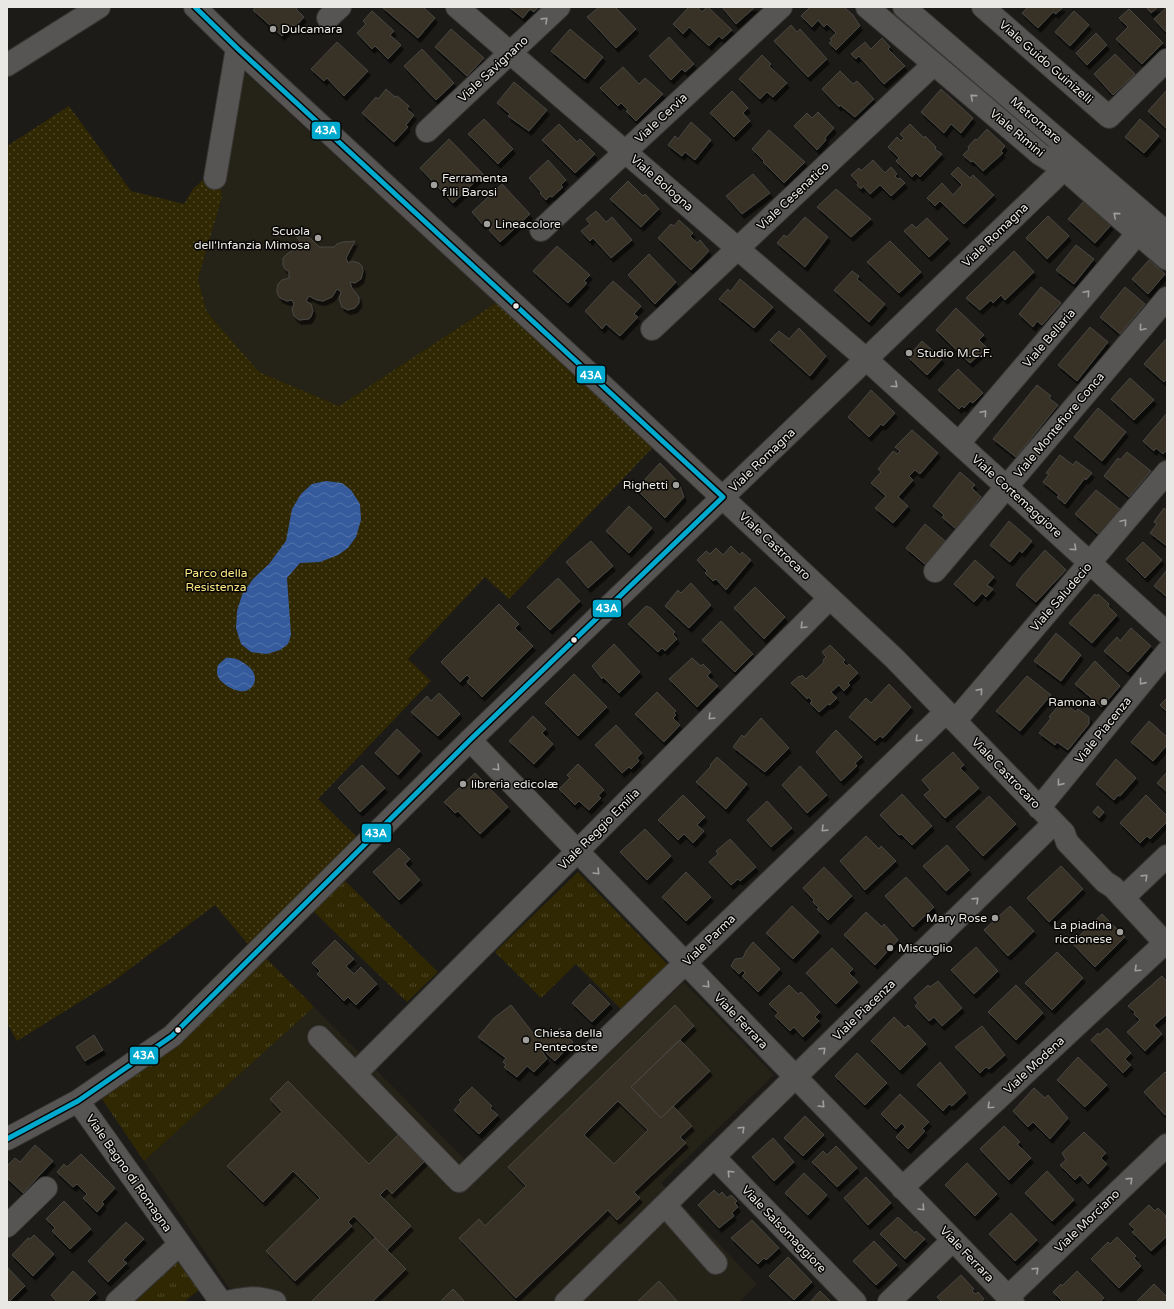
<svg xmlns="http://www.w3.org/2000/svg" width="1174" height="1309" font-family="'Varela Round',sans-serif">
<defs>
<pattern id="grass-tufts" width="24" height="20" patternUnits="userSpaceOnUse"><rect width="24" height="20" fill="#302803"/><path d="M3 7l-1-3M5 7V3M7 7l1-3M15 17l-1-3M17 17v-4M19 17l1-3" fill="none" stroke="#4e4728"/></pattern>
<pattern id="park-dots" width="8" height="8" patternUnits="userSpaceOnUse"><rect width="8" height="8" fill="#302803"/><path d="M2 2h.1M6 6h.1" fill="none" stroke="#4e4728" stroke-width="1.8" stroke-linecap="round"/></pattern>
<pattern id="water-waves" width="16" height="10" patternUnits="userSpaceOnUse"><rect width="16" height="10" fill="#365b9d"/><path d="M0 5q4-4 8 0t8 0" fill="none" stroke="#5373aa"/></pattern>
<filter id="shadow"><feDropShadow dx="2.5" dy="4.5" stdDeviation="0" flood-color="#0009"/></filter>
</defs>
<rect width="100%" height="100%" fill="#1c1b17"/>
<!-- built -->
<path fill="#252218" d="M238,66L496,303L339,406L259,372L207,312L198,279L222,197L220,178Z
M684,982L774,1075L661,1183L757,1284L739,1302H247L240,1299L229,1288L144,1161L314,1007L481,1176Z"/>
<!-- grass -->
<path fill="url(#grass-tufts)" d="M578,872L669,966L622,1010L576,964L541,998L495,952Z
M344,880L438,972L407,1002L313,911Z
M265,957L314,1007L144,1161L102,1099L178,1044Z
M179,1261L199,1290L184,1302H135Z"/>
<!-- park -->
<path fill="url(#park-dots)" d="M69,106L131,191L184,204L193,189L206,177L220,178L222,197L198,279L207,312L259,372L339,406L496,303L653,447L509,599L485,577L408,659L431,681L318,799L357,837L248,944L215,905L115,980L17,1041L7,1023V146Z"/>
<!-- water -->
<path fill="url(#water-waves)" d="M326,481L342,483L351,490L360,504L361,520L356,537L348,548L338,555L320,562L300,563L287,578L291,635L288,644L280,650L267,654L251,652L241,644L236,628L237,611L242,595L253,579L269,564L286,541L292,509L301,494L312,484Z
M226,658C235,657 242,661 249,667C258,674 257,688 245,691C236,693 219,683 217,674C217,671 217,668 218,665Z"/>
<!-- building -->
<path fill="#393328" stroke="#474643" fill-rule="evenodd" filter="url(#shadow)" d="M256,7H297L296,9L304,17L295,27L293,25L282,36L253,10Z
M382,7H423L435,18L418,38Z
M509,7H538L534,12L530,9L523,18Z
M599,7H615L636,29L616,48L587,17Z
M689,7H697L702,12L707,7H708L732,30L722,39L719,36L709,46L689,27L683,34L673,24Z
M722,7H755L736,24Z
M810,7H844L853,15L860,26L836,50L829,43L832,41L830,39L836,33L827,24L824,27L818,20L812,27L801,16Z
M1028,7H1063L1056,14L1053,12L1038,28L1022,13Z
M1146,7H1158L1151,13Z
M1167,7V33L1154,19Z
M1129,9L1163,43L1142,64L1116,39L1128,27L1119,18Z
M372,11L394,31L390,35L401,45L388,59L375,46L372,49L357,33L366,24L363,21Z
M1074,11L1089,25L1070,46L1055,32Z
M791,25L797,32L800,29L827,59L808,77L774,41Z
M451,29L484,58L467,76L435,47Z
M570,29L603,57L585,79L551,51Z
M1096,33L1107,45L1087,65L1076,53Z
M669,37L694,64L685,72L682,69L671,80L649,56Z
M882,38L890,47L888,49L905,66L884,84L859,56L856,59L851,54L865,42L871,49Z
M337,42L368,71L344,96L327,78L324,81L311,69Z
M422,49L454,83L436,100L404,66Z
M1115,54L1135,74L1113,95L1094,74Z
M762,55L771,64L769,66L787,83L773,97L767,92L760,99L739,79Z
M623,67L639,84L645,78L663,94L636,121L626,111L628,110L621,103L618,106L600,88Z
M840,71L853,84L857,81L874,99L855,117L840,105L839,107L822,89Z
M514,82L547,110L529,131L508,116L510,114L497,103Z
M386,89L395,97L397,96L409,106L407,109L414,115L406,125L408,127L394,142L362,113L376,97L378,99Z
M941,89L973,118L961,133L951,124L944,133L921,112Z
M1167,90V129L1148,111Z
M732,91L748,108L743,113L750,121L734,137L710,113Z
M818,112L834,128L825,138L826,140L817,150L794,126L807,113L812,118Z
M484,119L513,149L498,164L468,134Z
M1140,119L1159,136L1144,153L1125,137Z
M691,122L711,140L695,160L685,152L682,156L668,145L675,136L678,139Z
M559,124L577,142L580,139L595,154L575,173L542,140Z
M910,124L924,138L925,136L936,147L935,149L942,154L920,177L916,173L912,177L896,161L899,158L888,147L897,137L901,141L904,138L900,134Z
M987,129L1005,146L1001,151L1003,153L983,171L973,161L971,162L963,155L969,149L968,147L975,139L977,140Z
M769,130L805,162L784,183L763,162L764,161L752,149Z
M449,139L483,174L453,203L420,168Z
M548,160L566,180L561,185L563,187L552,197L550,196L546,200L540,193L541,192L529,178Z
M873,160L885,173L891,167L897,174L895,176L898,179L900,178L905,183L891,196L880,185L870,194L863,186L861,189L857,185L858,183L851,175L859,168L861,171Z
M958,167L970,178L973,175L994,195L964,224L940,201L935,206L927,198L942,183L953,195L962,185L951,174Z
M753,174L770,193L742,214L726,196Z
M628,181L643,196L645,194L659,209L641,227L610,199Z
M502,184L530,214L500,242L489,230L492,228L487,222L483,225L472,212Z
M836,189L871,219L851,237L817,207Z
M1084,201L1111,225L1095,243L1068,219Z
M596,211L606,222L612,217L632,240L611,258L593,238L590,241L581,231L590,224L586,219Z
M1048,216L1069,236L1047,259L1026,238Z
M805,217L828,237L805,267L777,243L784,235L787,237Z
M927,218L948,239L929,257L904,231L912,224L916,228Z
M679,220L693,233L690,236L697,243L700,240L709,251L691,270L658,238L671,224L674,226Z
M296,236H303L310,238L319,247H334L337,244L343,242L355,241L346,258L348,263L352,261L359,263L362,266L363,271L361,279L355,283L350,282L352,288L359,297V303L355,308L348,310L342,307L339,299L341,292L337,289L332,297L323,301L317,300L309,296L306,301L311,304L313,311L311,317L309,319L299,320L294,316L292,310L294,304L292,300L287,301L280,298L277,293V289L278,284L282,280L289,278V272L285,269L283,265V258L288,253L303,246Z
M890,241L921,272L899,293L867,262Z
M1076,245L1094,259L1074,284L1056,270Z
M557,246L590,275L584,281L587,283L568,303L533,271Z
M1014,251L1034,272L1005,300L1001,295L993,303L991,300L980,310L966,298Z
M649,254L676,282L655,304L628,275Z
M1149,260L1165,274L1148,294L1132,279Z
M852,271L859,276L857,279L885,304L869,322L834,290Z
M740,279L773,307L754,328L719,299L728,289L730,292Z
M613,281L641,306L634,314L638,317L620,336L606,324L602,329L585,311Z
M1041,287L1061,303L1042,325L1037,321L1033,327L1019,314Z
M1125,287L1145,304L1120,334L1100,317Z
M956,308L984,335L979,340L987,348L970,363L936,330Z
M1090,327L1108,342L1077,381L1058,365Z
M799,328L826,356L810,376L770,340L779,331L789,339Z
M1167,338V379L1164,382L1144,364Z
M922,341L942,359L927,375L908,357Z
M958,369L983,393L973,403L970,401L964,408L962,406L959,409L938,390Z
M1130,378L1154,400L1134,420L1111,399Z
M1037,385L1051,396L1049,398L1058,405L1016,457L993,439Z
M871,390L895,413L883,426L881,424L869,437L848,417Z
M1098,408L1126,432L1102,461L1074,437Z
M1167,413V450L1163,454L1156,448L1154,451L1143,441Z
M912,430L938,453L920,474L915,470L909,476L913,480L898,497L908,506L893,523L875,508L886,496L871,483L881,472L878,469L893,451L897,454L900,451L895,447Z
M1127,452L1151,471L1129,497L1104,476L1118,458L1120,460Z
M1060,455L1073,465L1076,461L1092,473L1086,480L1085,478L1065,504L1057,497L1059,495L1043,482L1049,474L1046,473Z
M660,463L679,483L684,497L665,518L636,489Z
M960,472L975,485L972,488L981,497L956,529L942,517L944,515L933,506Z
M1096,490L1121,510L1099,535L1075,514Z
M629,506L652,528L629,553L606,531Z
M1164,508L1167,511V546L1150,533L1157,524L1154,522Z
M1009,521L1032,541L1022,553L1020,550L1010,562L990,545Z
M925,524L945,541L926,565L906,548Z
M591,541L613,566L588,588L566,562Z
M1143,542L1162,560L1145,578L1126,559Z
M731,546L740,555L742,552L751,560L726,590L716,579L713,581L705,573L707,571L697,560L706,551L710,554L716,548L723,555Z
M1045,550L1066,570L1036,602L1016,585L1022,576Z
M975,560L994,577L987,585L993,589L986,597L982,593L974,602L954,584Z
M1167,570V597L1154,586Z
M558,578L580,601L550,630L527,607Z
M691,583L711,605L689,628L665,606L678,590L681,593Z
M755,587L785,617L764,639L734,608Z
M1095,594L1097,596L1098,594L1109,604L1108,606L1117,615L1092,643L1069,623Z
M499,604L519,624L515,628L533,646L482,697L467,682L470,678L467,675L460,682L441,662Z
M646,606L651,608L675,632L673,634L677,639L665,651L662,648L658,652L628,624Z
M721,621L753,654L735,672L702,640Z
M1131,628L1151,646L1128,672L1104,651L1117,637L1120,641Z
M1056,633L1081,655L1061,681L1034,661Z
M614,644L640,672L619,693L603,677L602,679L592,666Z
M830,645L845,660L843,662L847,666L849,664L858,673L848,683L850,685L844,691L839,685L831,692L837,698L830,705L828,704L819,712L810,703L812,701L809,697L807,699L791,683L799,676L800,677L802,675L806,679L824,662L823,660L826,657L822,652Z
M692,658L701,666L703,664L711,672L707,676L718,686L697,707L669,679Z
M1095,661L1120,686L1102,707L1075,684Z
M574,674L607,707L578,736L545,703Z
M1027,676L1051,695L1020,731L996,711Z
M889,684L911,707L883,738L880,736L875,741L849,717L866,698L871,703Z
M657,692L676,711L674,713L676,715L673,718L680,725L664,742L635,714Z
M439,693L460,714L438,736L411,712L427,696L431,701Z
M1167,698V712L1160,705Z
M1062,701L1076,712L1078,709L1089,717V724L1068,750L1057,742L1055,745L1039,733L1051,718L1049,717Z
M533,716L546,729L542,733L553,744L534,764L509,741Z
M761,718L789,748L765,772L733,747L742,735L744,737Z
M1149,721L1167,737V745L1153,761L1131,742Z
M616,725L642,753L637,758L639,761L631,769L629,767L622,773L595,745Z
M397,729L420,751L398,775L375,753Z
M836,730L862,757L855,763L857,766L841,781L816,752Z
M953,752L964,765L960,768L979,788L945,818L924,795L930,790L922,780Z
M717,757L747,784L726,809L696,782L711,766L710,765Z
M1116,759L1136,778L1120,796L1118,795L1114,800L1096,784Z
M578,764L604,790L598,796L601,798L589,810L579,801L575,805L559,789L570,778L567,775Z
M362,765L385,788L360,812L338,788Z
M800,766L827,795L807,813L782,785Z
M1167,772V792L1157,783Z
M475,773L508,807L480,834L458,811L455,813L444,802Z
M902,794L932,826L912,845L901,834L899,835L880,815Z
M683,795L705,817L697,825L704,831L693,843L684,834L678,840L658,820Z
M1146,795L1167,816V822L1150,839L1147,836L1140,843L1120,823Z
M989,796L1016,824L983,856L956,827Z
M767,801L792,828L771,847L747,820Z
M1098,806L1104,812L1099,818L1093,812Z
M645,829L671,856L647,880L620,852Z
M866,836L879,849L881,846L896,861L865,890L840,861Z
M730,839L756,867L740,881L738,879L731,885L709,862L718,854L716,851Z
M947,845L969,870L946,891L923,866Z
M399,848L410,859L405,864L420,880L399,900L373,872Z
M1061,866L1083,889L1049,922L1027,898Z
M824,867L852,896L828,920L817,909L819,908L813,902L814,900L803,888Z
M686,872L711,897L686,921L662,897Z
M906,877L934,907L913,927L885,896Z
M792,906L819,932L793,959L766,933Z
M1010,906L1034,931L1008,956L984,930Z
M866,912L882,927L884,924L898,940L875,965L844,935Z
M1102,914L1125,937L1095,967L1072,943Z
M335,940L354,959L346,966L354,974L361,967L377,984L356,1005L348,997L344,1001L317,974L320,971L312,963Z
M753,942L780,969L758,992L742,976L745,973L743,970L739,974L731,966L735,959L743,958L746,951Z
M976,947L998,971L974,994L951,970Z
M832,948L853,969L849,973L858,982L836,1004L806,973Z
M1057,952L1083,978L1052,1010L1025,983Z
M1162,976L1167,982V1014L1154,1025L1162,1034L1145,1051L1127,1032L1140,1020L1134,1014L1135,1012L1128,1006Z
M938,981L962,1008L942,1026L934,1017L929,1021L915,1006L918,1003L914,998L928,985L930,987Z
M590,984L610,1004L592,1022L572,1003Z
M789,985L798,994L801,992L820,1012L815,1017L819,1021L803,1037L794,1027L790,1031L775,1016L778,1013L769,1004Z
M1016,985L1043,1013L1016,1040L988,1012Z
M511,1005L533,1033L542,1030L551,1038L560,1028L573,1042L555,1061L543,1050L542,1051L547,1059L534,1072L527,1066L517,1077L504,1067L506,1065L503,1062L506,1058L478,1037L494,1018Z
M675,1005L694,1026L631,1087L661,1118L673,1106L692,1126L680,1137L686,1143L634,1192L640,1198L617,1220L608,1210L516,1298L459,1238L479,1219L485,1226L526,1186L508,1167ZM618,1101L648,1130L614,1164L584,1135Z
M894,1017L905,1028L908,1025L926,1044L900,1070L871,1041Z
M982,1026L1005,1055L989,1069L986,1067L980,1073L955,1047Z
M1107,1028L1131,1053L1125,1059L1131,1065L1123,1073L1091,1040L1098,1033L1099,1035Z
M94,1035L103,1050L85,1061L76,1047Z
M680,1040L710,1071L661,1118L631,1087Z
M857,1053L887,1083L865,1105L835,1076Z
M1078,1057L1107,1085L1085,1107L1057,1080Z
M940,1062L966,1093L952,1106L949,1104L943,1111L917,1085Z
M1165,1072L1167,1074V1113L1165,1115L1144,1092Z
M288,1081L369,1164L405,1128L432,1154L392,1194L387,1188L380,1195L411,1226L387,1250L354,1216L348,1222L352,1226L295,1281L266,1251L320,1198L293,1171L263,1202L227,1166L282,1112L270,1099Z
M472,1087L492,1106L490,1108L498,1115L479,1134L454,1110L461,1102L459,1100Z
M1034,1088L1045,1098L1048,1095L1068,1118L1050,1139L1033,1122L1028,1127L1013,1111Z
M900,1094L929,1122L922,1129L925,1131L908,1149L896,1137L905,1127L902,1123L896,1129L881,1114Z
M805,1116L824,1135L803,1156L784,1138Z
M1004,1126L1020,1142L1017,1144L1031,1158L1009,1180L980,1149Z
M1084,1132L1106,1153L1101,1158L1107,1164L1088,1184L1080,1175L1075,1180L1060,1165L1066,1160L1062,1153Z
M773,1138L794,1162L774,1181L752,1157Z
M35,1145L53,1161L23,1193L7,1178V1166L15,1158L20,1162Z
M836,1146L857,1168L837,1187L812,1162L823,1151L827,1155Z
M81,1154L115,1188L102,1202L104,1204L97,1212L83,1198L87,1194L77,1184L73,1187L57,1172L64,1164L67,1167Z
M967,1163L997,1194L975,1216L945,1185Z
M1047,1171L1074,1200L1052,1221L1025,1193Z
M804,1173L827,1195L808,1215L785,1193Z
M866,1177L891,1203L868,1225L844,1198Z
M714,1190L719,1195L722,1192L727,1198L731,1195L737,1201L735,1203L738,1207L732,1213L734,1216L719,1228L698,1205Z
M64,1201L91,1229L70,1249L52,1231L55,1228L46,1219Z
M1149,1205L1155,1211L1158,1208L1166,1216L1165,1217L1167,1219V1236L1151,1251L1132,1232L1135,1230L1129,1224Z
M1011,1213L1037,1240L1015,1261L989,1234Z
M898,1217L915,1233L916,1231L925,1239L905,1259L880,1234Z
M752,1220L779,1248L766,1260L764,1258L758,1264L731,1238Z
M126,1222L144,1239L123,1260L127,1263L108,1282L88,1261Z
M34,1235L54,1254L33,1276L12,1255L28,1238L30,1239Z
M1117,1237L1136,1256L1134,1258L1141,1266L1119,1288L1091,1259L1108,1242L1110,1244Z
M375,1238L406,1269L372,1302H311Z
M874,1241L897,1265L876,1285L853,1261Z
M788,1257L812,1282L794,1300L769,1276Z
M7,1267L25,1286L9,1302H7Z
M73,1271L96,1293L87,1302H57L51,1295Z
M1077,1271L1104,1298L1100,1302H1063L1053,1292L1061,1284L1062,1286Z
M961,1275L974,1289L972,1291L976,1294L978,1292L984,1299L981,1302H942L937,1297Z
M659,1281L678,1302H637Z
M1154,1284L1167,1297V1302H1136Z
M453,1289L465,1302H440Z
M820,1291L831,1302H810Z"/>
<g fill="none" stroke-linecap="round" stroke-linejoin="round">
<defs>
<path id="minor" d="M195,7L237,48L602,385L894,658L1064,833L1067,842L1105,882L1113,887L1167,945
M457,7L866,359L1167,633
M867,7L1040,154L1064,169L1167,259
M904,7L1167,233
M983,7L1109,117L1167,60
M328,18L340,7
M7,65L99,7
M427,131L559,7
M215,178L237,48
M541,230L781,7
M652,329L934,64
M959,443L1138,233
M935,571L1167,298
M955,721L1167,472
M470,740L1013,1302
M1039,808L1167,652
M1123,898L1167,856
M319,1037L459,1181L946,712
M355,1074L830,598
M78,1101L180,1244L117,1302
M7,1139L78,1101L172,1036L470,740L1064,169
M714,1157L855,1302
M902,1188L1165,943
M665,1205L716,1263
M7,1226L46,1188
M180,1244L221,1302
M1008,1297L1167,1145
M227,1302C247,1298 255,1296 275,1302
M566,1302L1054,823
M889,1302L953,1240"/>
</defs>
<!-- minor casing -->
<use href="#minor" stroke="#383735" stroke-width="24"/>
<!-- minor -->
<use href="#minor" stroke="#565553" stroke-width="22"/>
<defs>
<path id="bus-1" d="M195,7L237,48L723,497
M7,1139L78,1101L172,1036L470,740L723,497"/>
</defs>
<!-- bus-1 casing -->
<use href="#bus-1" stroke="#070605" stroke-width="8"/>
<!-- bus-1 -->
<use href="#bus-1" stroke="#00a9ce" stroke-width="5"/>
</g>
<!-- one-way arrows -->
<defs><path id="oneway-chevron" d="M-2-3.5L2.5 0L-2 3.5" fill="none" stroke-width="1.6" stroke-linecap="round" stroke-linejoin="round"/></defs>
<g stroke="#a09e9c">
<use href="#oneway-chevron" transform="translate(545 20) rotate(-44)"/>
<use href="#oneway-chevron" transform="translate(973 97) rotate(-140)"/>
<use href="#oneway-chevron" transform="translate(1116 215) rotate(-139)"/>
<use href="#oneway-chevron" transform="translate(1087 293) rotate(-49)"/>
<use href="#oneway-chevron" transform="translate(1142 328) rotate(130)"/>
<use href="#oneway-chevron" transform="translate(895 385) rotate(42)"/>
<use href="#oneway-chevron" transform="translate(984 413) rotate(-49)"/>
<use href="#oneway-chevron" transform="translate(1124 522) rotate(-50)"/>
<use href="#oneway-chevron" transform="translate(1074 548) rotate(42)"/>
<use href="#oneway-chevron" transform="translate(803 626) rotate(135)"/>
<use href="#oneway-chevron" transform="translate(1142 682) rotate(129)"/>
<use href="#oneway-chevron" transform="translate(980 691) rotate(-49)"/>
<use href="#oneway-chevron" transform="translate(711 717) rotate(135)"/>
<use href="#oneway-chevron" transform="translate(918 739) rotate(136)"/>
<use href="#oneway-chevron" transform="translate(497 768) rotate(46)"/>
<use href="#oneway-chevron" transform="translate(1060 783) rotate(129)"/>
<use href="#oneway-chevron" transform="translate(824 829) rotate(136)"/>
<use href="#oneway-chevron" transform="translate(597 872) rotate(46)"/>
<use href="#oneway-chevron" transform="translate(1145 877) rotate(-44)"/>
<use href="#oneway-chevron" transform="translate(976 900) rotate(-44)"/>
<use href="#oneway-chevron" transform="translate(1137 969) rotate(137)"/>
<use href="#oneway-chevron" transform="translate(707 985) rotate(46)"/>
<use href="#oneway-chevron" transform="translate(823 1050) rotate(-44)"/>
<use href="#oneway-chevron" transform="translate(822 1105) rotate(46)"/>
<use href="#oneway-chevron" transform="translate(990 1106) rotate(137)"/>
<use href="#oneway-chevron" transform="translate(742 1129) rotate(-44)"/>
<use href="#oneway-chevron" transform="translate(730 1173) rotate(-134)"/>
<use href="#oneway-chevron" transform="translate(1130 1180) rotate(-44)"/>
<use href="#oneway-chevron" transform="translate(922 1208) rotate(46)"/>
<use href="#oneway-chevron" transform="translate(1036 1270) rotate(-44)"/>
</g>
<!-- markers -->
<g fill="#a1a09c" stroke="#070605" stroke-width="1.5">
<circle cx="273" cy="29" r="4"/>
<circle cx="434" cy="185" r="4"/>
<circle cx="487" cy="224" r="4"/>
<circle cx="318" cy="238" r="4"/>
<circle cx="909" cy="353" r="4"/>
<circle cx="676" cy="485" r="4"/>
<circle cx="1104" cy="702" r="4"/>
<circle cx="463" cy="784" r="4"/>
<circle cx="995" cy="918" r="4"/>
<circle cx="1120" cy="932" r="4"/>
<circle cx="890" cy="948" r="4"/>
<circle cx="526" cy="1040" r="4"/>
</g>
<g fill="#e9e8e4" stroke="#070605" stroke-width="1.5">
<circle cx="516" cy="306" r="3.5"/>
<circle cx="574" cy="640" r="3.5"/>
<circle cx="178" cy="1030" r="3.5"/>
</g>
<g text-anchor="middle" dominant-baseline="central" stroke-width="3" stroke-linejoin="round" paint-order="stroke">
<!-- poi labels -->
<g font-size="12" fill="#e9e8e4" stroke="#070605" text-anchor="start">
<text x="281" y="29">Dulcamara</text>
<text x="442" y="178">Ferramenta<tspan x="442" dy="14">f.lli Barosi</tspan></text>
<text x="495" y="224">Lineacolore</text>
<text x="310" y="231" text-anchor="end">Scuola<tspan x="310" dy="14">dell'Infanzia Mimosa</tspan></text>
<text x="917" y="353">Studio M.C.F.</text>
<text x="668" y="485" text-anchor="end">Righetti</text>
<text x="1096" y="702" text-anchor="end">Ramona</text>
<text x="471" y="784">libreria edicolæ</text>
<text x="987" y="918" text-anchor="end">Mary Rose</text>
<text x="1112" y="925" text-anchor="end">La piadina<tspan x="1112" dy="14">riccionese</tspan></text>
<text x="898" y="948">Miscuglio</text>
<text x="534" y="1033">Chiesa della<tspan x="534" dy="14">Pentecoste</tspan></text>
</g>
<!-- street labels -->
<g font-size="12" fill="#e9e8e4" stroke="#070605">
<text transform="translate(1046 62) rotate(41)">Viale Guido Guinizelli</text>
<text transform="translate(493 69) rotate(-43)">Viale Savignano</text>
<text transform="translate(661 118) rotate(-43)">Viale Cervia</text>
<text transform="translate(1036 120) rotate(41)">Metromare</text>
<text transform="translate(1017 133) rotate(40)">Viale Rimini</text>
<text transform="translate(662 183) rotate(41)">Viale Bologna</text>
<text transform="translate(793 196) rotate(-43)">Viale Cesenatico</text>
<text transform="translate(995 235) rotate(-44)">Viale Romagna</text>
<text transform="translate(1049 338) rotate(-49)">Viale Bellaria</text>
<text transform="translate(1059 425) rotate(-50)">Viale Montefiore Conca</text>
<text transform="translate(762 460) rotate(-44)">Viale Romagna</text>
<text transform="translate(1017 496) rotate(42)">Viale Cortemaggiore</text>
<text transform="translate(775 546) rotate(43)">Viale Castrocaro</text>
<text transform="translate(1061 597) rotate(-49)">Viale Saludecio</text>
<text transform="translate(1103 730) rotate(-51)">Viale Piacenza</text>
<text transform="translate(1006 773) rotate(46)">Viale Castrocaro</text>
<text transform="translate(599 829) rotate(-45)">Viale Reggio Emilia</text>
<text transform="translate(709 940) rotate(-44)">Viale Parma</text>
<text transform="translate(864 1010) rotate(-44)">Viale Piacenza</text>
<text transform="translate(741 1021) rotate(46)">Viale Ferrara</text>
<text transform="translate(1034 1065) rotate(-43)">Viale Modena</text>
<text transform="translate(129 1173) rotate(55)">Viale Bagno di Romagna</text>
<text transform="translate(1087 1221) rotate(-44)">Viale Morciano</text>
<text transform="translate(784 1229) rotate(46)">Viale Salsomaggiore</text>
<text transform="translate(967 1254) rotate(46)">Viale Ferrara</text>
</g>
<!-- park labels -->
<g font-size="12" fill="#fae580" stroke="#070605">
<text x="216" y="573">Parco della<tspan x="216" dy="14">Resistenza</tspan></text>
</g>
</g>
<g stroke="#070605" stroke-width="1.5">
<rect x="311" y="121" width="30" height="19" rx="4" fill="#00a9ce"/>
<rect x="576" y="365" width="30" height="19" rx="4" fill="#00a9ce"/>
<rect x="592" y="599" width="30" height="19" rx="4" fill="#00a9ce"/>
<rect x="361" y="823" width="31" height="20" rx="4" fill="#00a9ce"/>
<rect x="129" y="1046" width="30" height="19" rx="4" fill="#00a9ce"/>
</g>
<g font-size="11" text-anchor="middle" font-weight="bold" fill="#fff">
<text x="326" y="134">43A</text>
<text x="591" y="379">43A</text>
<text x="607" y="612">43A</text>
<text x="376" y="837">43A</text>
<text x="144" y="1059">43A</text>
</g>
<!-- border -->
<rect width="1174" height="1309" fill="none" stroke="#e9e8e4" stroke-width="16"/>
</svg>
